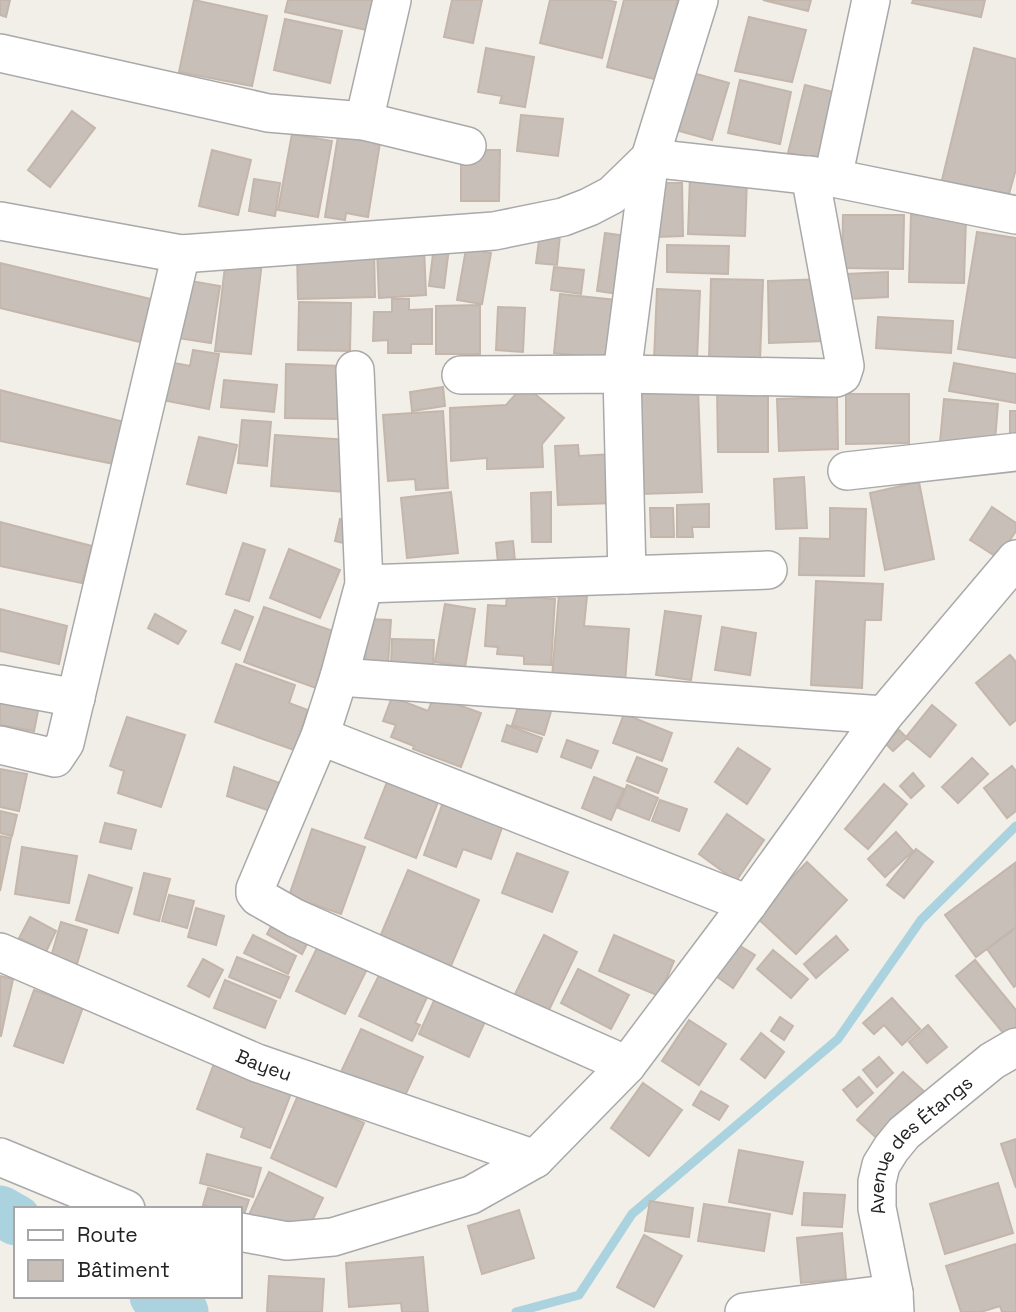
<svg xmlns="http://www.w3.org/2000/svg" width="1016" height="1312" font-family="'Space Grotesk',sans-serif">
<rect width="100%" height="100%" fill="#f2efe9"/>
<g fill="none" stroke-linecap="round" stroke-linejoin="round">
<!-- stream -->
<path stroke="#aad3df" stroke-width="9" d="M516,1312L579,1295L632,1214L838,1039L921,920L1016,826"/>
<!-- river -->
<path stroke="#aad3df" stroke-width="51" d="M0,1211L16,1220
M155,1296L183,1312"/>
</g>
<!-- building -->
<path fill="#c7bfb8" stroke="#c4b6ab" stroke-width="2" d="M0,0H10L6,17L0,15Z
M194,0L267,16L252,86L179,72Z
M288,0H378L371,31L285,12Z
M452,0H482L473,43L444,37Z
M550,0H606L616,2L602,58L540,43Z
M624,0H678L658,80L607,67Z
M763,0H811L808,11Z
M913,0H985L981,17L912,3Z
M749,17L806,30L792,82L735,71Z
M285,19L342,31L330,83L274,70Z
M486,48L534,57L525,107L500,103L502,96L478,92Z
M974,48L1016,59V169L1007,201L941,184Z
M693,73L729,83L712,140L676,130Z
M740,80L791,92L780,144L728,133Z
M805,85L837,93L820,160L788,153Z
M72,111L95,128L50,187L28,170Z
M521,115L563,119L558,156L517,151Z
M292,134L332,141L318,217L278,210Z
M338,136L380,143L368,217L346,213L345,220L325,217Z
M212,150L251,160L238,215L199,206Z
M461,150H500L499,201H461Z
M690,176L747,178L745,236L688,234Z
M254,179L280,183L275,216L249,211Z
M657,183H682L683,236L657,237Z
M843,215H904L903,269L842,268Z
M911,215L966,216L964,283L909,282Z
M977,232L1016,238V358L958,349Z
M540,233L560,235L557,265L536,263Z
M605,233L627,236L619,294L597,291Z
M667,245L729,246L728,274L667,272Z
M434,246L449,248L444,288L429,286Z
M424,248L426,295L379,298L377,251Z
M374,249L375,297L298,299L297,252Z
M466,249L491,253L482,304L457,300Z
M226,258L262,262L251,354L215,351Z
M0,263L159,301L148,344L0,308Z
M554,267L584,270L581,294L551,290Z
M888,272V297L848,299L846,274Z
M179,279L220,286L211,343L171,337Z
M711,279L763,280L760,361L709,360Z
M825,279L826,341L769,343L768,281Z
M657,289L700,291L697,361L654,360Z
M560,294L616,300L609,359L554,353Z
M392,299H409V310L432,309V344H411V353H388V340L373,341L374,312H392Z
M299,302L351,303L350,351L298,350Z
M480,305V354H436V306Z
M498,307L525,308L523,352L496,350Z
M878,317L953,321L951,353L876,348Z
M193,350L219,354L209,409L162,400L169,362L190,366Z
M954,363L1016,374V403L949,391Z
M286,364L342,366L340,419L285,418Z
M224,380L277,385L274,412L221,407Z
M524,385L564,418L542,444L543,467L487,469V458L451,461L450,408L506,405Z
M768,386V452H718L717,387Z
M443,387L445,406L412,411L410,392Z
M698,389L702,492L641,494L637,391Z
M0,390L124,422L114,464L0,441Z
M846,394H909V443L846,444Z
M837,397L838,449L779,451L777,399Z
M944,399L998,404L995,441L961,439V443L940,442Z
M443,411L448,488L416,490L415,479L388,481L383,415Z
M1010,411H1016V440H1010Z
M242,420L271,422L267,466L238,463Z
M275,435L348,440L344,492L271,486Z
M199,437L237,445L226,493L187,484Z
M578,445L579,456L613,454L614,503L558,505L555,446Z
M804,477L807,528L776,529L774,479Z
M919,482L934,559L885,570L870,493Z
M451,492L458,553L407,558L401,498Z
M551,492V542H532L531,493Z
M709,504V527H692L693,537H677V505Z
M992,507L1016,523V531L998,558L970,540Z
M650,508H673L674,537H651Z
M830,508L866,509L864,576L799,575L800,538L830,539Z
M340,519L362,525L356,546L335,541Z
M0,522L92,546L82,583L0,566Z
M513,541L515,561L498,563L496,543Z
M243,543L265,550L249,601L226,594Z
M289,549L340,570L320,618L270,598Z
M816,581L883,584L881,620H865L862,688L811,685Z
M559,594L587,596L584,626L629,629L625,683L552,677Z
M507,596L555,599L551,665L524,664V656L497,654L498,647L485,646L488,605L506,606Z
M445,604L475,609L465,667L435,662Z
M264,607L336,632L316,688L244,662Z
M0,609L67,626L59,664L0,651Z
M235,610L253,617L240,650L222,643Z
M665,611L701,616L691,680L656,675Z
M155,614L186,631L178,644L148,628Z
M368,619L391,620L388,665H365Z
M722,627L756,633L750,675L715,670Z
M392,639L434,640L433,668L391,666Z
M1010,655L1016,662V720L1010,725L976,683Z
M236,664L295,685L289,703L308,710L294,750L215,722Z
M522,695L553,705L544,735L512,725Z
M434,696L481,713L461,767L413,749L414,746L391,737L396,725L383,721L392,697L428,711Z
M0,698L39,706L34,731L0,725Z
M932,705L956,725L930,757L906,737Z
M624,714L672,733L662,761L613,743Z
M127,717L185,735L161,807L118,793L124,771L110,766Z
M507,725L542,738L537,752L502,741Z
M899,730L907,738L893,751L885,743Z
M567,740L598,751L591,768L561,757Z
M738,748L770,769L747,804L715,782Z
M637,757L667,769L658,793L627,781Z
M972,758L988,774L958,803L942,787Z
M1012,766L1016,771V811L1007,818L984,788Z
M234,767L280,783L270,811L227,796Z
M0,769L27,774L19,811L0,807Z
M913,773L924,786L911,798L900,786Z
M389,777L440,797L416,858L365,838Z
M594,777L624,789L611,820L582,808Z
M884,784L907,804L868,849L845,829Z
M627,785L658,798L649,820L618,808Z
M446,794L506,816L491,859L463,849L456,867L424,855Z
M660,800L687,809L679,831L652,821Z
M0,811L17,815L12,836L0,833Z
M727,814L764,840L736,881L699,854Z
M105,823L136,830L131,849L100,842Z
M312,829L365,847L341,914L289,896Z
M896,832L913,851L885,877L868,859Z
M0,836L11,838L0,891Z
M22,847L77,856L69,903L15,894Z
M916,849L933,862L904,898L887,885Z
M517,853L568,872L552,912L502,893Z
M807,862L847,900L796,954L755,916Z
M1015,863L1016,927L976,957L945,915Z
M408,870L479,900L448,973L377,944Z
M144,873L170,879L159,921L134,914Z
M89,875L132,888L118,933L76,920Z
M169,895L194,901L187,928L162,921Z
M196,908L224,916L216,945L188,937Z
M277,915L312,934L302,954L267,934Z
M30,917L56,931L46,952L19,938Z
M61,922L87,930L77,964L51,957Z
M1016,928V985L1014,987L987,949Z
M253,935L296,956L288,974L244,953Z
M544,935L577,952L549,1010L515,994Z
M614,935L674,961L659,996L599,971Z
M836,936L848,950L816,978L804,964Z
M737,944L755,955L733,988L716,976Z
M318,946L367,969L345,1014L296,991Z
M773,950L808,979L791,998L757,969Z
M237,957L289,977L280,998L229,977Z
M203,959L223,970L209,997L188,986Z
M975,960L1016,1010V1034L1009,1040L956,976Z
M578,969L629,995L611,1029L561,1003Z
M381,971L429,993L415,1023L420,1025L412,1041L359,1016Z
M0,976L13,979L1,1036H0Z
M225,980L276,1001L265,1028L214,1008Z
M34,990L83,1007L63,1063L14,1046Z
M437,994L487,1017L469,1057L419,1034Z
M892,998L920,1029L902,1045L884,1025L874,1034L863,1023Z
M780,1017L793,1026L784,1040L771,1031Z
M689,1020L726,1044L699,1085L662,1061Z
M928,1025L947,1047L927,1063L909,1042Z
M361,1029L423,1057L402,1102L340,1074Z
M761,1033L784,1052L765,1078L741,1059Z
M879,1057L893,1073L877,1087L863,1070Z
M215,1061L292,1091L270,1148L241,1137L244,1128L197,1109Z
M903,1072L927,1094L881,1142L857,1120Z
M859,1077L873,1093L857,1107L843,1090Z
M643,1083L682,1110L649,1156L611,1128Z
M701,1091L728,1106L719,1120L693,1105Z
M299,1093L364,1123L336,1187L271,1158Z
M1016,1139V1188L1001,1144Z
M739,1150L803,1162L792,1214L729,1202Z
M207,1154L261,1168L253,1197L200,1183Z
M269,1172L323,1198L307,1232L283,1221L277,1234L247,1219Z
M998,1183L1013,1233L945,1254L930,1204Z
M208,1188L249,1200L243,1217L240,1216V1209H217L203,1205Z
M804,1193L845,1195L842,1227L802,1225Z
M650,1201L693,1208L689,1237L645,1231Z
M704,1204L770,1214L764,1251L698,1241Z
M519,1210L534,1258L482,1274L468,1226Z
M842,1233L846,1279L801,1283L797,1238Z
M644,1235L682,1256L654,1307L617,1287Z
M1016,1244V1312H1002L1000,1306L981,1312H961L946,1266Z
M423,1257L428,1312H402L401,1303L349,1307L346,1263Z
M269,1276L324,1279L322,1312H267Z"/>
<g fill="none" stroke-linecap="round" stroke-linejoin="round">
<defs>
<g id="minor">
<path d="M0,53L268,113L364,121L467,146"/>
<path d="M364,121L392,0"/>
<path d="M833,178L871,0"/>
<path d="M0,221L181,254L65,743L55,758L0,745"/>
<path d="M181,254L494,231L563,217L589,207L612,195L650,158L833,178L1016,215"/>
<path d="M355,370L364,584L339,677L320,736L255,889V893L258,897L295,918L627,1065"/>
<path d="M461,375L622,374L836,378L842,375L845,366L810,175"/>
<path d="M847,471L1016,452"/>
<path d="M627,575L622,374L650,158L699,0"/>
<path d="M364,584L768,570"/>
<path d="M339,677L884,715"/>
<path d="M0,684L76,698"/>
<path d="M320,736L748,904"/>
<path id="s1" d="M0,952L257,1063L535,1159"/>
<path d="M0,1157L126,1209"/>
<path d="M240,1232L287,1241L333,1237L471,1195L535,1159L627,1065L748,904L884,715L1016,559"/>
<path d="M744,1312L894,1293"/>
<path id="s2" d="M895,1312L894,1293L877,1208V1182L881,1165L891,1149L904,1133L992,1061L1016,1047"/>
</g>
</defs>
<!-- minor casing -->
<use href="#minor" stroke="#a9a9a9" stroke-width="40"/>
<!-- minor -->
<use href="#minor" stroke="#fff" stroke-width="37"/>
</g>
<g text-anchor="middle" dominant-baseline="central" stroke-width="5" stroke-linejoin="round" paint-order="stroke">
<!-- street labels -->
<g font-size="19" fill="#222" stroke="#fff">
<text stroke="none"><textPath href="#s1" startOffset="287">Bayeu</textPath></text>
<text stroke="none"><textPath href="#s2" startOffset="186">Avenue des Étangs</textPath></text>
</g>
</g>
<!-- legend -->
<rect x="14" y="1207" width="228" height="91" fill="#ffffff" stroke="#a7a7a7" stroke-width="2"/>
<rect x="28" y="1230" width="35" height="10" fill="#ffffff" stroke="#a7a7a7" stroke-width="2"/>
<text x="77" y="1242" font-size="21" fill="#222222">Route</text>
<rect x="28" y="1260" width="35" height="21" fill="#c7bfb8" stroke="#a7a7a7" stroke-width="2"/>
<text x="77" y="1277" font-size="21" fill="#222222">Bâtiment</text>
</svg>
